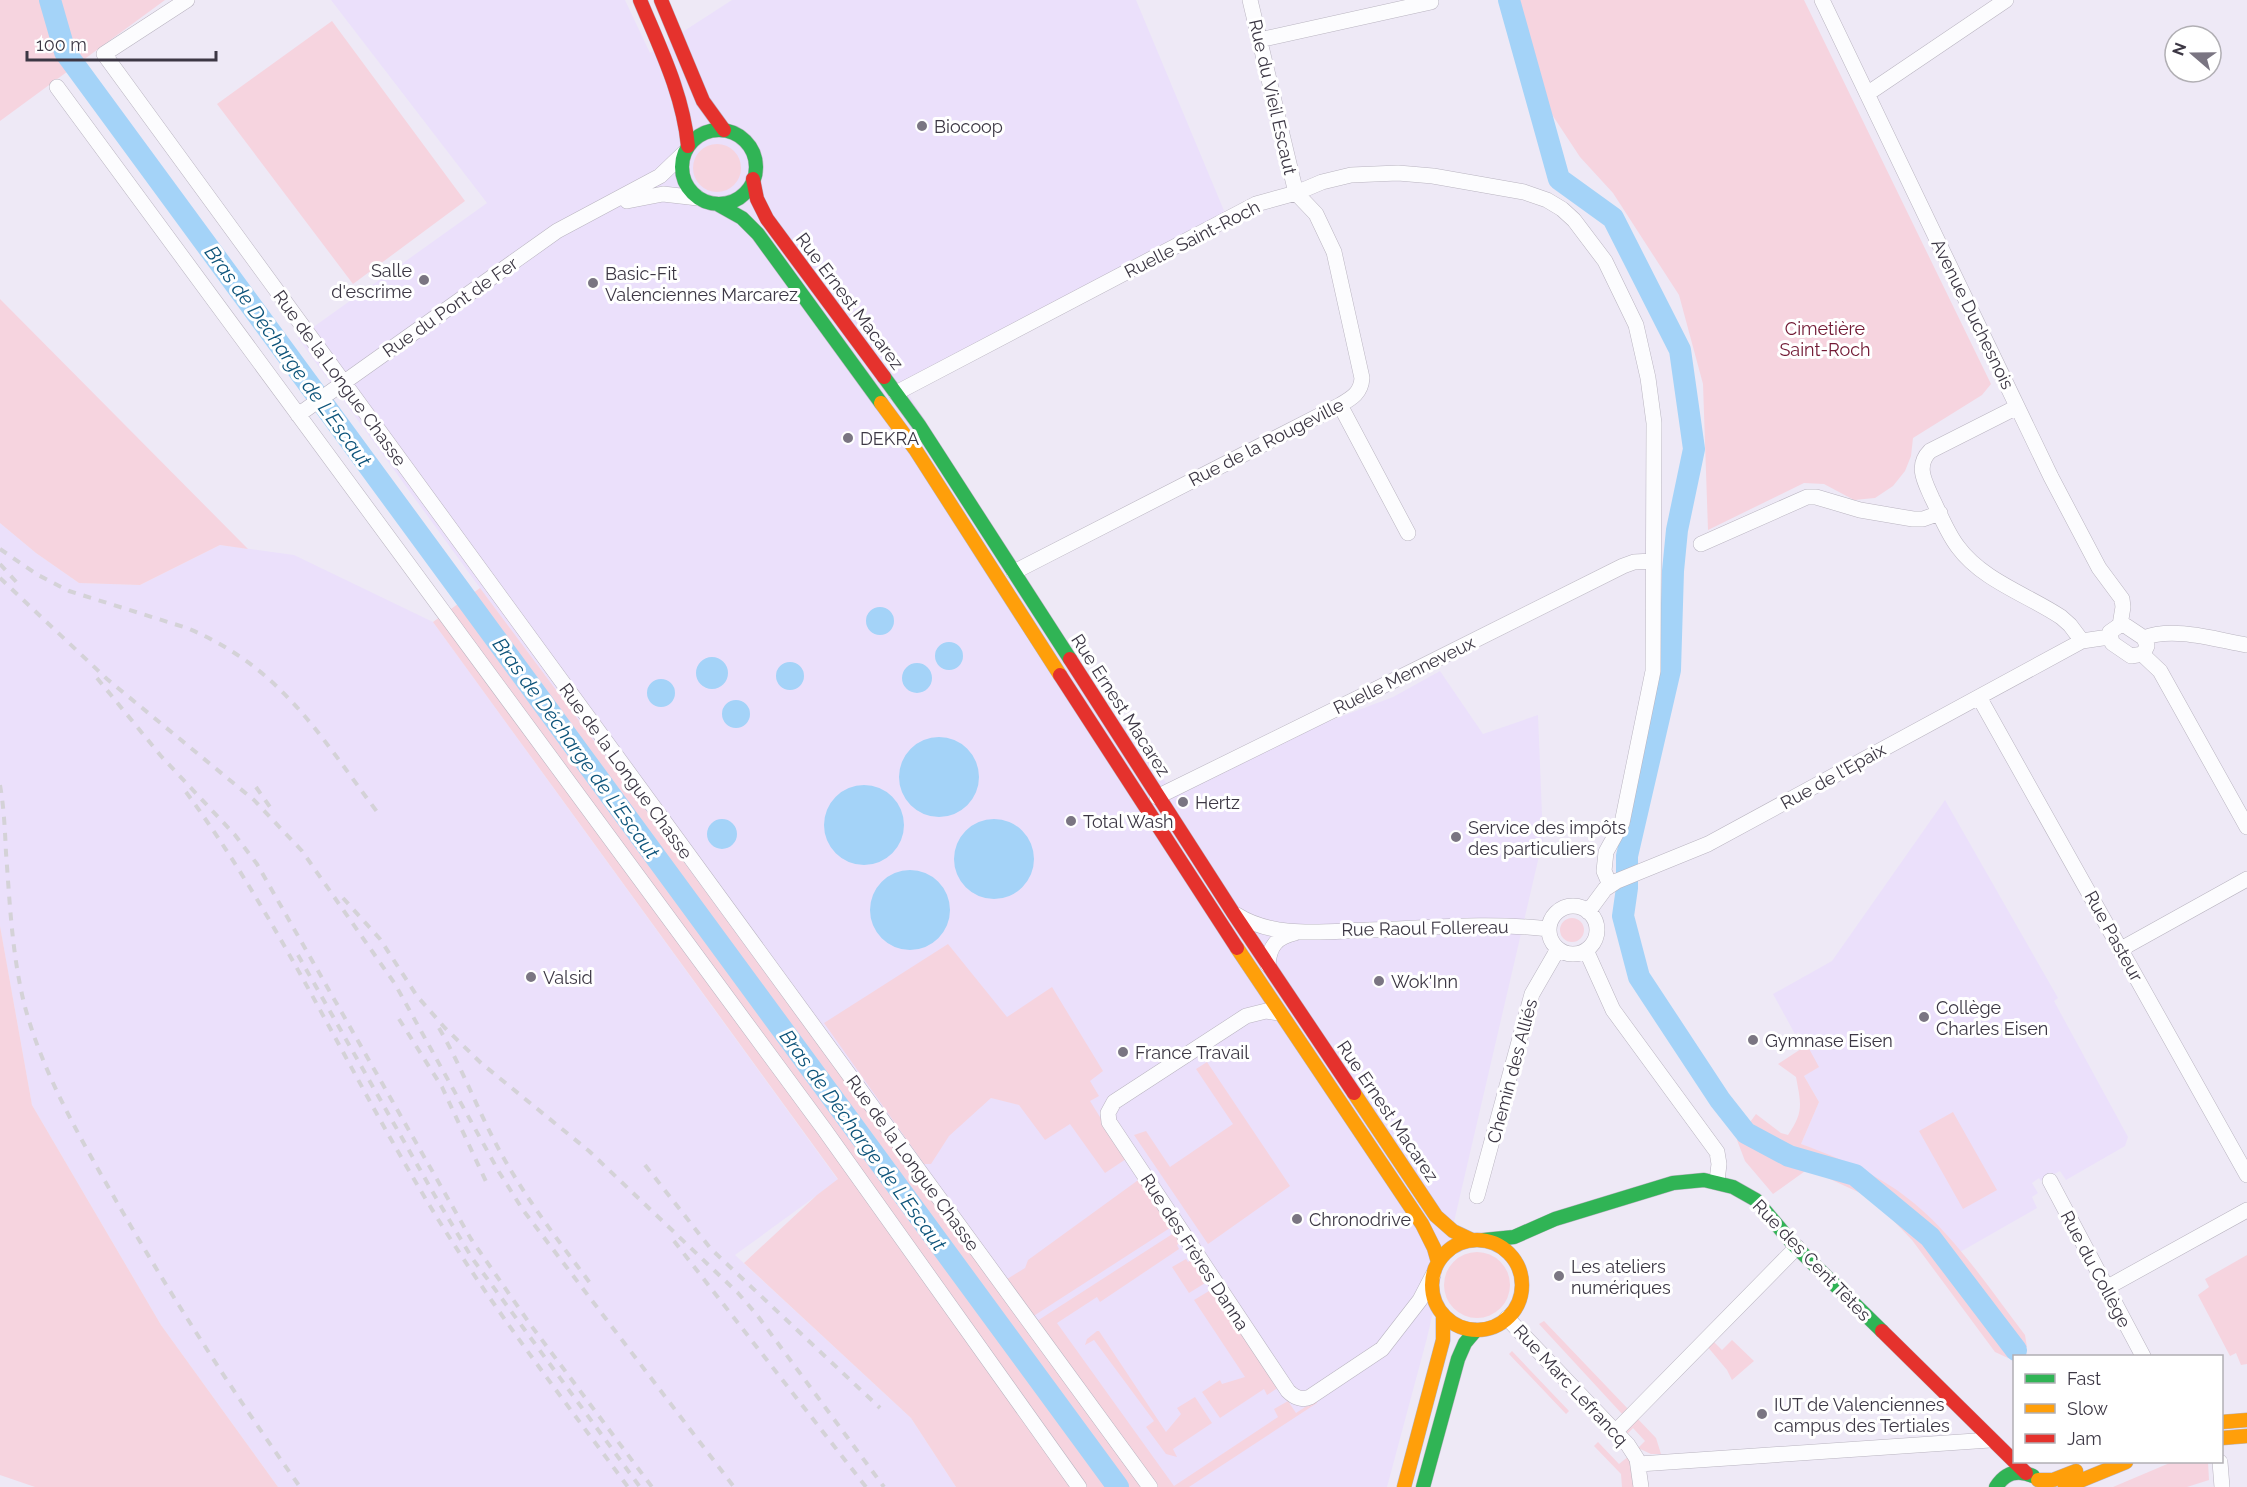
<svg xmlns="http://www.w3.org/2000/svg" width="2247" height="1487" font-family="Raleway,sans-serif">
<rect width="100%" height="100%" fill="#eee9f6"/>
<!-- built -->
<path fill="#ebe0fb" d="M331,0H625L650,53L732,0H1136L1225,213L909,395L1101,696L1166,783L1393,697L1440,671L1483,734L1538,715L1543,839L1427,1338L1387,1487H1143L659,828L480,588L298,338L487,203Z
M0,523L36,553L79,583L140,585L220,545L294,555L433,622L838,1180L735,1255L911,1418L956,1487H278L161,1325L32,1105L0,926Z
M1945,800L2058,998L2054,1001L2128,1137L2125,1146L2066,1180L2060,1171L2041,1181L2039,1178L2032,1183L2038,1193L2032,1197L2037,1208L1960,1252L1945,1233L1902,1194L1853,1165L1801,1144L1819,1102L1804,1076L1818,1067L1799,1032L1795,1034L1773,994L1832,961Z"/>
<!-- green -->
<path fill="#f6d4df" d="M0,0H165L0,121Z
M1520,0H1804L1991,384L1982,395L1913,438L1911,456L1905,471L1893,486L1875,498L1854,500L1824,484L1804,483L1708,530L1703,384L1679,295L1613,193L1580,157L1549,110Z
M332,21L465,201L353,284L217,104Z
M693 168a24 24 0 1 1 48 0a24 24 0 1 1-48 0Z
M0,299L248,549L220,545L140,585L79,583L36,553L0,523Z
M480,588L659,828L1143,1487H956L911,1418L744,1263L817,1195L838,1179L433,622Z
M1560 930a12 12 0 1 1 24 0a12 12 0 1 1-24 0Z
M0,926L32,1105L161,1325L278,1487H35L0,1475Z
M948,944L1007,1017L1052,987L1103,1071L1090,1081L1099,1096L1090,1101L1126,1159L1105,1173L1070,1124L1045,1140L1019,1105L991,1098L949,1136L931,1164H924L824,1023Z
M1807,1045L1819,1067L1804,1076L1819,1102L1801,1144C1842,1159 1882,1176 1915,1204C1958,1240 1991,1291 2025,1335L2027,1347L2008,1358L1995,1352L1912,1240L1884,1211L1869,1197L1808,1169L1773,1194L1745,1161L1737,1140L1756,1114L1781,1133L1788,1135C1804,1112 1801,1104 1796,1077L1778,1064Z
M1207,1062L1290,1186L1208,1244L1134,1135L1146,1131L1170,1167L1233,1124L1196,1069Z
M1953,1112L1997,1190L1963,1209L1919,1131Z
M1141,1178L1173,1226L1032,1317L1004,1281L1025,1268L1028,1260Z
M1177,1231L1184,1240L1177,1245L1179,1249L1100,1302L1097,1297L1057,1323L1174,1486L1278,1417L1274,1409L1288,1401L1296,1413L1316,1400L1317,1403L1189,1487H1155L1034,1323Z
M1444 1285a33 33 0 1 1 66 0a33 33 0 1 1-66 0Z
M2247,1255V1364L2241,1365L2236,1353L2230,1356L2198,1295L2209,1287L2205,1279Z
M1194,1258L1210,1280L1189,1293L1172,1267L1186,1259L1188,1262Z
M1214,1288L1279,1387L1267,1395L1264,1389L1220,1418L1202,1392L1220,1380L1222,1384L1245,1377L1194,1300Z
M1544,1321L1629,1410L1623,1415L1539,1324Z
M1097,1331H1099L1166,1432L1181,1414L1177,1408L1195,1397L1212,1423L1173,1449L1177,1457L1166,1454L1146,1427L1154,1421L1094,1340L1085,1345L1087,1339Z
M1712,1340L1722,1350L1732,1340L1754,1361L1732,1380L1727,1370L1707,1346Z
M1512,1351L1569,1411L1566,1414L1509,1354Z
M1636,1417L1656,1438L1661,1454H1651L1638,1448L1645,1441L1633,1428L1627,1434V1429Z
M1598,1442L1619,1464L1629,1456L1634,1487H1622L1621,1474L1594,1446Z
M2172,1462H2208L2209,1480L2187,1487H2113Z"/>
<!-- water -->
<path fill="#a4d3f8" d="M866 621a14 14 0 1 1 28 0a14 14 0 1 1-28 0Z
M935 656a14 14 0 1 1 28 0a14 14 0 1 1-28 0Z
M696 673a16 16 0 1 1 32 0a16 16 0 1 1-32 0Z
M776 676a14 14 0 1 1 28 0a14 14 0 1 1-28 0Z
M902 678a15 15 0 1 1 30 0a15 15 0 1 1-30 0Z
M647 693a14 14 0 1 1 28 0a14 14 0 1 1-28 0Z
M722 714a14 14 0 1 1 28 0a14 14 0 1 1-28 0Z
M899 777a40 40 0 1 1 80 0a40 40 0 1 1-80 0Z
M824 825a40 40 0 1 1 80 0a40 40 0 1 1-80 0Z
M954 859a40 40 0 1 1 80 0a40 40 0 1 1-80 0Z
M707 834a15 15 0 1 1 30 0a15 15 0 1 1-30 0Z
M870 910a40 40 0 1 1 80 0a40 40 0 1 1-80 0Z"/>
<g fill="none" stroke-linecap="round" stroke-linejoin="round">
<!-- river -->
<path stroke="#a4d3f8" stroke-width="22" d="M50,0L65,52L1118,1487
M1509,0L1559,179L1613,218L1680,350L1694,449L1677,530L1673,571L1670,670L1627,856V888L1623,916L1639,977L1720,1100L1746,1133L1789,1156L1855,1175L1930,1237L2016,1350"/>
<defs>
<path id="street" d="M187,0L104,54L1150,1487
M1822,0L2051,477L2099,568L2122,599L2123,607L2120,625
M1259,40L1431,2L1430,0
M57,87L824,1129L1079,1487
M1867,94L2006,0
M627,201L663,194L698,198
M896,393L1256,204L1296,193L1322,182L1351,175L1398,173L1433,176L1524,192L1547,200L1562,209L1574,220L1605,261L1636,325L1648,378L1654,423L1653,671L1622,823L1606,852L1604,871L1610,885
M1340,405L1408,533
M2017,407L1930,451C1915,466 1925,482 1932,498C1940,514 1947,533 1958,547C1982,580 2028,595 2061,617L2070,625L2082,641
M298,415L557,231L660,176L684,153
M1701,544L1807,497H1816L1860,510L1913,519H1923L1940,513
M1014,572L1340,405C1352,398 1361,393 1362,378L1334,252L1316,214L1296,193L1250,0
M2120,625L2126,626L2144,638L2147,646L2143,654L2131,656L2112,643L2110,632Z
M2144,638C2173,626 2217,640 2247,645
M2142,654L2160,671L2247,827
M1979,697L2247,1175
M1157,797L1421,667L1623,566L1634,562L1653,561
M1549 930a24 24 0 1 1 48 0a24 24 0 1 1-48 0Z
M1588,912L1605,889L1617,881L1708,844L2082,641L2109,637
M1237,915C1275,939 1326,931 1368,930C1428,928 1489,922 1549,929
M2121,949L2247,879
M1586,950L1613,1010L1717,1152L1719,1164L1717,1181
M1268,965C1269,946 1277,937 1295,933
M1279,1013L1266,1011L1246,1016L1114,1102L1108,1113L1109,1122L1288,1391C1294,1397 1302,1401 1310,1397L1382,1349L1420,1300L1433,1275
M2050,1181L2143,1356
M1477,1196L1532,994L1558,949
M2106,1288L2247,1210
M1507,1318L1628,1445L1637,1459L1641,1487
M1616,1431L1797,1247
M2220,1462L2222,1487
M1639,1464L1990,1440"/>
<path id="fast" d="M682 167a37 37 0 1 1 74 0a37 37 0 1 1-74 0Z
M717,204L742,218L758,234L881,403
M884,377L919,425L1070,659
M1484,1240L1514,1237L1555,1219L1673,1183L1704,1180L1733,1187L1756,1200L1793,1244L1882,1331
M1423,1487L1458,1359L1465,1343L1476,1330
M1996,1487C2005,1473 2017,1469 2033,1476"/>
<path id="slow" d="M881,403L915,449L1060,675
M1237,948L1422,1224L1434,1248L1438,1262
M1354,1093L1436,1216L1453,1231L1472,1240
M1432 1285a45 45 0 1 1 90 0a45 45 0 1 1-90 0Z
M2222,1422L2247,1420
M2222,1438L2247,1436
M2038,1480H2053L2076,1471
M1404,1487L1443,1340V1314
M2065,1487L2126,1462"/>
<path id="jam" d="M640,0C660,48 683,94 688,146
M661,0L703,101L724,130
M753,179L757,199L767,219L884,377
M1070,659L1234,914L1354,1093
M1060,675L1237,948
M1882,1331L2026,1473"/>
</defs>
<!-- street casing -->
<use href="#street" stroke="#b9b4c0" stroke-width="16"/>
<!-- fast casing -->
<use href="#fast" stroke="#b9b4c0" stroke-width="15"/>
<!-- slow casing -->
<use href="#slow" stroke="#b9b4c0" stroke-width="15"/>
<!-- jam casing -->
<use href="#jam" stroke="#b9b4c0" stroke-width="15"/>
<!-- street -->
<use href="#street" stroke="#fcfcfe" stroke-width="15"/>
<!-- fast -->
<use href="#fast" stroke="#30b455" stroke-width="14"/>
<!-- slow -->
<use href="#slow" stroke="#ff9f0a" stroke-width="14"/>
<!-- jam -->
<use href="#jam" stroke="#e5322d" stroke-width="14"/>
<!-- rail -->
<path stroke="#d4d2d7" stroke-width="4" stroke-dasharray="8 8" stroke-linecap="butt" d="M0,549L38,575L69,591L187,628C283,668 321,738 381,817
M0,564L20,586
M0,578L107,679L254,800L302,851L395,984L499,1172L523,1210L734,1487
M97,678L161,756L235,835L257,864L471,1239L530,1324L652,1487
M0,785C4,808 5,831 6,853C10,905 12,956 25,1007C44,1077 82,1141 118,1204C174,1301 235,1395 300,1487
M256,787L270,807
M186,792C276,914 341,1056 418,1186C480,1292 555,1388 628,1487
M343,898L380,939L417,996L445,1028L481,1063L589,1151L738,1293L757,1315L884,1487
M298,955L435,1196L472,1258L640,1487
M399,1019L442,1087L489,1188
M439,1028C463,1069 479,1114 502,1155C528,1202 561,1244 593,1287
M645,1165L711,1249L880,1408
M674,1241L866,1487"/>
</g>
<!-- markers -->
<g fill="#7a7582" stroke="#fff" stroke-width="2">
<circle cx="922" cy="126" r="6"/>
<circle cx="424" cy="280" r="6"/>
<circle cx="593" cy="283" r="6"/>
<circle cx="848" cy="438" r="6"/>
<circle cx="1183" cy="802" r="6"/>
<circle cx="1071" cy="821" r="6"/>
<circle cx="1456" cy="837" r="6"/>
<circle cx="531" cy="977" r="6"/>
<circle cx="1379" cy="981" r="6"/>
<circle cx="1924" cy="1017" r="6"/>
<circle cx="1753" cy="1040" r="6"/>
<circle cx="1123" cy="1052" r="6"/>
<circle cx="1297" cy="1219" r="6"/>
<circle cx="1559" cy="1276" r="6"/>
<circle cx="1762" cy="1414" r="6"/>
</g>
<g text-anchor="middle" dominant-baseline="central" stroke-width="6" stroke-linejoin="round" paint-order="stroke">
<!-- street labels -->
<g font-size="18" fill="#3c3744" stroke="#fff">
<text transform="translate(1273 97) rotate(77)">Rue du Vieil Escaut</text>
<text transform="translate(1192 239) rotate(-27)">Ruelle Saint-Roch</text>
<text transform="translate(850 301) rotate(53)">Rue Ernest Macarez</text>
<text transform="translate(450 307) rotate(-35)">Rue du Pont de Fer</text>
<text transform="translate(1973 314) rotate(64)">Avenue Duchesnois</text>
<text transform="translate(340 378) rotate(54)">Rue de la Longue Chasse</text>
<text transform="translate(1266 442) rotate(-27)">Rue de la Rougeville</text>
<text transform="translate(1404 675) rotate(-26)">Ruelle Menneveux</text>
<text transform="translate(1121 705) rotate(57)">Rue Ernest Macarez</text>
<text transform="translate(626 771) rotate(54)">Rue de la Longue Chasse</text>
<text transform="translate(1833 776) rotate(-29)">Rue de l'Epaix</text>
<text transform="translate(1425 928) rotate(-1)">Rue Raoul Follereau</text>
<text transform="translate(2114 936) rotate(61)">Rue Pasteur</text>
<text transform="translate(1512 1071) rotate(-75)">Chemin des Alliés</text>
<text transform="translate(1388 1111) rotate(56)">Rue Ernest Macarez</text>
<text transform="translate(913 1163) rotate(54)">Rue de la Longue Chasse</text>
<text transform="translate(1195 1252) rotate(57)">Rue des Frères Danna</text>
<text transform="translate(1812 1260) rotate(46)">Rue des Cent Têtes</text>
<text transform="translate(2096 1269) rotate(62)">Rue du Collège</text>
<text transform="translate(1571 1385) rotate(47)">Rue Marc Lefrancq</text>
</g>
<!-- poi labels -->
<g font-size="18" fill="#3c3744" stroke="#fff" text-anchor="start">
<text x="934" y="126">Biocoop</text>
<text x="412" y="270" text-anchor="end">Salle<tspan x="412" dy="21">d'escrime</tspan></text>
<text x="605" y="273">Basic-Fit<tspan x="605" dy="21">Valenciennes Marcarez</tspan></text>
<text x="860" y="438">DEKRA</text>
<text x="1195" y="802">Hertz</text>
<text x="1083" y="821">Total Wash</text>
<text x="1468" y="827">Service des impôts<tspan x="1468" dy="21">des particuliers</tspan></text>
<text x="543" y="977">Valsid</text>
<text x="1391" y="981">Wok'Inn</text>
<text x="1936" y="1007">Collège<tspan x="1936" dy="21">Charles Eisen</tspan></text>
<text x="1765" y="1040">Gymnase Eisen</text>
<text x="1135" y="1052">France Travail</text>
<text x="1309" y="1219">Chronodrive</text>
<text x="1571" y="1266">Les ateliers<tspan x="1571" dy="21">numériques</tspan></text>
<text x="1774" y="1404">IUT de Valenciennes<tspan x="1774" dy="21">campus des Tertiales</tspan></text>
</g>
<!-- park labels -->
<g font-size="18" fill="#711934" stroke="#fff">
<text x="1825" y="328">Cimetière<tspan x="1825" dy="21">Saint-Roch</tspan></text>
</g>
<!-- water labels -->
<g font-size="20" font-style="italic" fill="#0c537a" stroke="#fff">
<text transform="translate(288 356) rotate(54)">Bras de Décharge de L'Escaut</text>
<text transform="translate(576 748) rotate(54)">Bras de Décharge de L'Escaut</text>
<text transform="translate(863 1140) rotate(54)">Bras de Décharge de L'Escaut</text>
</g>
</g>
<!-- legend -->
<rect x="2013" y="1355" width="210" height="108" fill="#ffffff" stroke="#b1afb4" stroke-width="1.5"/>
<rect x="2025" y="1374" width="30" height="9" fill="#30b455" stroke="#b1afb4" stroke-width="1.5"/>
<text x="2067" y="1385" font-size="18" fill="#3c3744">Fast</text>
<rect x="2025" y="1404" width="30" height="9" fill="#ff9f0a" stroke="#b1afb4" stroke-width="1.5"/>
<text x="2067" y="1415" font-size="18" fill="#3c3744">Slow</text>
<rect x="2025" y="1434" width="30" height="9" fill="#e5322d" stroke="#b1afb4" stroke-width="1.5"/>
<text x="2067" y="1445" font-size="18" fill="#3c3744">Jam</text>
<!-- north arrow -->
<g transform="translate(2193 54) rotate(290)"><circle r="28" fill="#ffffff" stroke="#b1afb4" stroke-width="1.5"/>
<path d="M0-4.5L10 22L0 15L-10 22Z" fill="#7a7582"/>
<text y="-9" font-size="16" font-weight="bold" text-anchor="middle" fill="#3c3744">N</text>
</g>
<!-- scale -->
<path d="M27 51v9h189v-9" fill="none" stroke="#3c3744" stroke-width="3"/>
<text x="36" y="51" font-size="18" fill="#3c3744" stroke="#ffffff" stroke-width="4.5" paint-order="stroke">100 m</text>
</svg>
